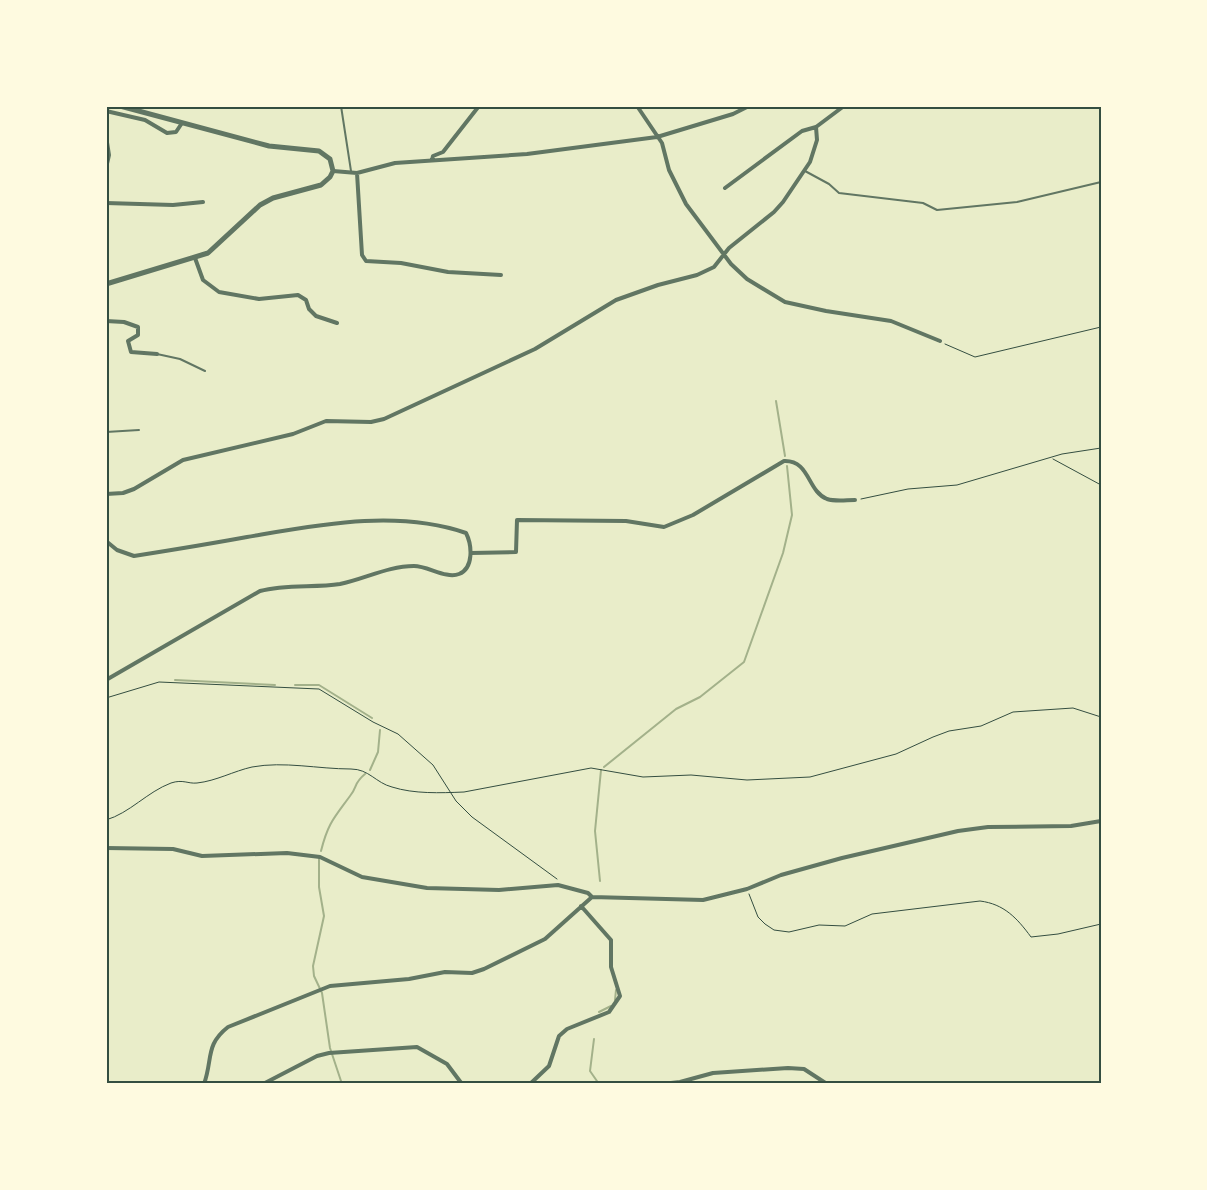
<svg xmlns="http://www.w3.org/2000/svg" width="1207" height="1190" font-family="'Sofia Sans Condensed',sans-serif">
<rect width="100%" height="100%" fill="#e9edc9"/>
<g fill="none" stroke-linecap="round" stroke-linejoin="round">
<!-- stream -->
<path stroke="#a3b18a" stroke-width="2" d="M776,401L785,456
M175,680L275,685
M295,685H319L372,718
M604,767L676,709L700,697L744,662L783,553L792,515L787,466
M370,770L378,752L380,730
M321,851C328,823 334,818 350,796C358,786 353,784 365,774
M319,858V887L324,916L313,966L314,976L322,993L330,1048L342,1084
M600,881L595,831L601,770
M615,1000L616,990
M599,1012L611,1006
M594,1039L590,1071L599,1084"/>
<!-- path -->
<path stroke="#344e41" stroke-width="1" d="M945,344L975,357L1101,327
M1053,459L1101,485
M861,499L908,489L957,485L1062,454L1101,448
M106,698L159,682L319,689L373,722L398,734L433,765L456,801L472,817L557,879
M106,820C130,813 147,792 171,783C183,779 188,784 197,783C216,781 234,771 252,767C284,761 318,769 351,769C369,769 376,783 392,787C414,794 440,793 464,792L591,768L643,777L691,775L747,780L810,777L896,754L933,737L949,731L981,726L1013,712L1073,708L1101,717
M749,894L758,917L765,924L774,930L789,932L819,925L845,926L872,914L980,901C1004,904 1017,918 1031,937L1058,934L1101,924"/>
<!-- service -->
<path stroke="#617663" stroke-width="2" d="M341,106L351,171
M805,171L829,184L839,193L923,203L937,210L1017,202L1101,182
M157,354L180,359L205,371
M106,432L139,430"/>
<!-- minor -->
<path stroke="#617663" stroke-width="4" d="M637,106L662,143L669,170L686,204L731,264L747,279L785,302L826,311L891,321L940,341
M106,111L145,120L167,133L176,132L182,123
M106,136L109,155L106,168
M432,160L433,156L443,152L479,106
M333,171L357,173L395,163L527,154L657,137L733,114L749,106
M357,173L362,255L366,261L401,263L448,272L501,275
M725,188L802,131L816,127
M106,203L173,205L203,202
M195,258L203,280L219,292L259,299L298,295L306,300L309,309L316,316L337,323
M106,321L124,322L138,327V335L128,341L131,352L157,354
M106,494L123,493L134,489L183,460L293,434L326,421L371,422L384,419L535,349L616,300L658,285L697,275L714,267L729,248L774,212L783,202L810,162L817,140L816,127L844,106
M106,541L117,550L134,556C172,550 209,544 247,537C318,525 396,509 466,533C472,545 474,568 459,574C446,579 428,566 414,566C388,566 365,579 340,584C314,588 286,584 260,591L106,680
M471,553L516,552L517,520L626,521L664,527L693,515L784,461C810,460 807,491 827,499C836,502 846,500 855,500
M106,848L173,849L202,856L287,853L320,857L362,877L427,888L499,890L558,885L588,893L592,897
M204,1084C213,1059 205,1045 228,1027L330,986L409,979L445,972L472,973L484,969L545,939L592,897L703,900L747,889L781,875L842,858L958,831L988,827L1071,826L1101,821
M263,1084L317,1056L329,1053L417,1047L447,1064L462,1084
M530,1084L549,1066L559,1036L567,1029L609,1012L620,996L611,967V940L581,906
M662,1084L680,1082L713,1073L788,1068L804,1069L827,1084"/>
<!-- tertiary -->
<path stroke="#617663" stroke-width="5" d="M106,284L208,253L260,205L273,198L321,185L330,177L333,171L330,159L319,151L269,146L120,106"/>
</g>
<!-- border -->
<rect width="1207" height="1190" fill="none" stroke="#fefae0" stroke-width="215"/>
<rect x="108" y="108" width="992" height="974" fill="none" stroke="#344e41" stroke-width="2"/>
</svg>
